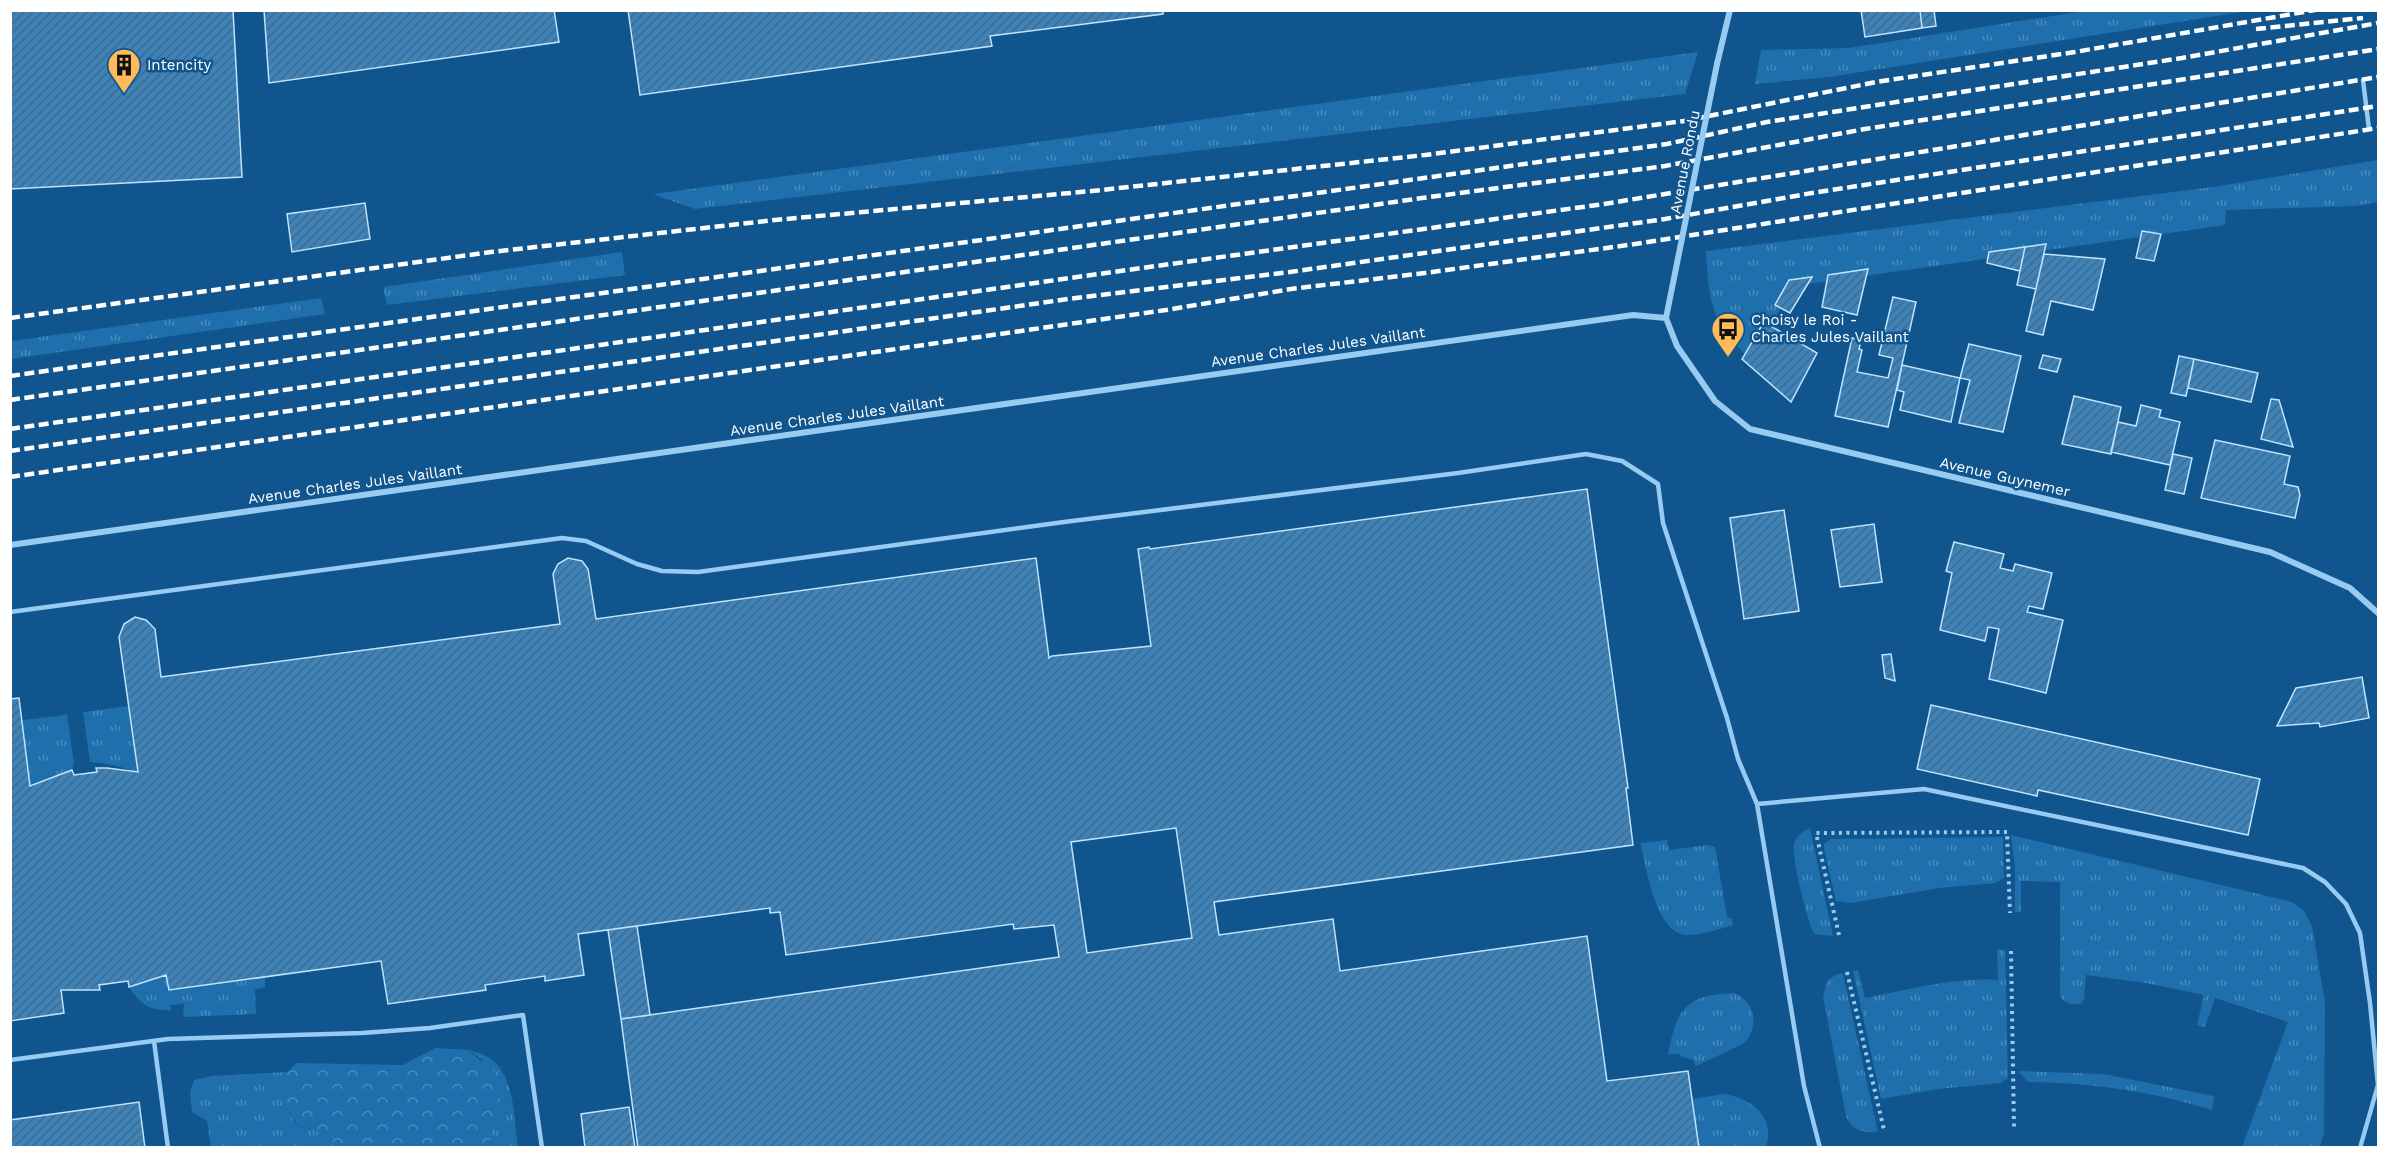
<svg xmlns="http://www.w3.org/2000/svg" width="2389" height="1158" font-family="'Work Sans',sans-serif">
<defs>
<pattern id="grass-tufts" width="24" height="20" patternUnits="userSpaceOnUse" patternTransform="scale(1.5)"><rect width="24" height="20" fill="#1e6fab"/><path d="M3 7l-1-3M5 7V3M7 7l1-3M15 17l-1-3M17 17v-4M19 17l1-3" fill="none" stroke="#4b8cbc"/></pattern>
<pattern id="forest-crowns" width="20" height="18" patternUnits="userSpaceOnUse" patternTransform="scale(1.5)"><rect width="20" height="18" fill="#1e6fab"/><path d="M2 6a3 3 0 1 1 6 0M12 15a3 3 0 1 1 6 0" fill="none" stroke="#4b8cbc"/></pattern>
<pattern id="building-hatch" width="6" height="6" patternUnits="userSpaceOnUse" patternTransform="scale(1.5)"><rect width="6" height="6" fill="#3d82b8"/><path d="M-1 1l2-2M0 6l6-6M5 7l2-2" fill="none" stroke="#446a87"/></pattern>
</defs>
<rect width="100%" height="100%" fill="#10558d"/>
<!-- grass -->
<path fill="url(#grass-tufts)" d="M2084,11H2248L1829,77L1755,84L1761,50L1849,48Z
M1698,52L1685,94L695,209L653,194Z
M2378,160V202L2355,206L2226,210L2225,225L1794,286L1750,359C1711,321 1709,304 1706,251L2213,187Z
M622,252L625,275L387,305L383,287Z
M321,298L325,314L11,359V341Z
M129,706L138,772C122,767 106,763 90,762L83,712Z
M67,715L74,763L72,770L30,786L22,720Z
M1810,828L1833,936L1815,934C1808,926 1791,855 1794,844C1796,837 1802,831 1810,828Z
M2011,835L2292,902L2304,911L2312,926L2325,1002L2324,1133L2320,1147H2242L2288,1022L2215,998L2205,1027L2197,1025L2204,995L2146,983L2086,975L2084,999L2081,1004C2071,1005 2065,1004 2060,996V882L2021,881V912H2015V866Z
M2003,837L2004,878L1995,883L1939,888L1851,903L1836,901L1824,849V844L1831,839Z
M1667,840L1669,850L1708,845L1715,847L1727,917L1732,919L1733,925C1720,929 1701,935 1687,935C1655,934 1647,867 1640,843Z
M1997,949L2005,950L2008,1078L2001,1083L1939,1089L1881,1099L1853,971L1858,970L1865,998C1908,990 1953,977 1998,980Z
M1837,974H1843L1878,1132C1864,1134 1851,1130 1846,1116L1823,997L1827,981Z
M166,975L169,990L265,977V987L255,990L256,1014L183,1017L184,1004L171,1005V1010C149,1011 141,1005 129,987Z
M1734,993C1756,1002 1760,1028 1743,1044L1696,1066L1693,1060L1680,1056L1679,1054H1668C1677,1009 1685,995 1734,993Z
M468,1050C517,1058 512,1109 518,1147H488L493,1123L482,1059Z
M2018,1071L2103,1074L2214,1096L2212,1110C2152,1091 2090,1083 2028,1082Z
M288,1072L281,1079L284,1104L296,1125L326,1133L337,1147H211L207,1121L192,1112L190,1094L194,1080L212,1076Z
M1724,1094C1751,1098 1776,1117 1766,1147H1699L1692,1099Z"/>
<!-- forest -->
<path fill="url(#forest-crowns)" d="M435,1048L468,1050L493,1070L502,1091L488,1147H337L326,1133L297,1125L284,1104L281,1079L296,1063L403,1065Z"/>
<!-- building -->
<path fill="url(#building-hatch)" stroke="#bfe3fd" stroke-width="1.5" fill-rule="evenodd" d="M10,10H233L242,177L10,189Z
M264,10H554L559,42L269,83Z
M628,10H1163V14L990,36L992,46L640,95Z
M1861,10H1920L1922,28L1865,37Z
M1920,10H1934L1936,26L1922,28Z
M365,203L370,239L292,252L287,214Z
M2142,231L2161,234L2154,261L2136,258Z
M2046,244L2036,289L2017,285L2025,247Z
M2025,247L2020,271L1987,263L1989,252Z
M2044,254L2105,259L2093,310L2051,301L2043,335L2026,331Z
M1868,269L1857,315L1822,307L1828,275Z
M1812,277L1790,313L1775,305L1789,280Z
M1893,297L1916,302L1888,427L1835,416L1852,338L1861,340L1859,349L1862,350L1857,372L1888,378L1893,358L1879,355Z
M1764,322L1817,353L1791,402L1742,359Z
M1969,344L2021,356L2003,432L1959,423L1970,380L1960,378Z
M2043,355L2061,359L2057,372L2039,368Z
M2179,356L2194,359L2186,396L2171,393Z
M2194,359L2258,373L2251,402L2188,388Z
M1902,365L1960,378L1951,422L1900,410L1904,392L1897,390Z
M2074,396L2121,407L2111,454L2062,444Z
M2271,399L2279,400L2293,447L2261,439Z
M2141,405L2161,410L2159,417L2180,422L2170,465L2111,452L2118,422L2136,426Z
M2215,440L2290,456L2284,484L2298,487L2300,495L2295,518L2201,498Z
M2173,454L2192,458L2184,494L2165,490Z
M1587,489L1628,788H1626L1633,845L1214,902L1219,935L1333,919L1340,971L1587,936L1607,1081L1688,1071L1699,1148H638L621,1019L1059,957L1054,925L1014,929L1013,924L786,955L780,912L770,913V908L578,934L584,975L545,981V976L485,985L486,990L388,1004L381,961L169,990L166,975L129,987L128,981L99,985L100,990H61L64,1013L10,1021V699L19,698L30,786L72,770L74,775L97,772L96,768H107L138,772L119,637L124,624L135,617L146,620L155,629L161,677L560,624L553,574L558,564L568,558L582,561L588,569L596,619L1036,558L1049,658L1052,656L1151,646L1138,549L1149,547L1150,549ZM1176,828L1192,938L1087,953L1071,842Z
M1784,510L1799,611L1744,619L1730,518Z
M1874,524L1882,582L1840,587L1831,530Z
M1954,542L2004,554L2000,568L2013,571L2015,564L2052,573L2043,609L2029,606L2027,612L2063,620L2046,693L1989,679L1999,629L1988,627L1985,641L1940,630L1952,573L1946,571Z
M1891,654L1895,681L1885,678L1882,655Z
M2362,677L2369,718L2320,727L2319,723L2277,726L2296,688Z
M1931,705L2260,779L2248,835L2038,790L2037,796L1917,769Z
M637,926L650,1015L621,1019L608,930Z
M139,1102L145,1148H10V1120Z
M629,1107L635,1148H585L581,1114Z"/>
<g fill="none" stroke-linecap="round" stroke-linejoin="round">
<!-- path -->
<path stroke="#98cbf2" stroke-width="4" stroke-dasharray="3 4.5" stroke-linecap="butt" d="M1839,935L1816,833L2007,832L2010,913
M2011,951L2014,1127
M1847,972L1884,1130"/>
<!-- service -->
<path stroke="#98cbf2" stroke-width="4.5" d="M2363,80L2369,129
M10,612L562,538L586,541L637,564L662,571L698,572L1064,522L1458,473L1586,454L1622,461L1658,484L1663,523L1727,718L1738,759L1757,804L1804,1086L1820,1148
M1757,804L1924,789L2303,868L2325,882L2346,904L2360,933L2370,1003L2378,1085L2360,1148
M154,1041L168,1148
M10,1060L168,1039L362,1033L430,1028L523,1015L542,1148"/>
<!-- minor -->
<path stroke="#98cbf2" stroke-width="6" d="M1717,64L1730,10
M10,545L1633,315L1666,318L1677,346L1715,401L1750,429L2270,552L2350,588L2378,613"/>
<!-- rail -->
<path stroke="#fff" stroke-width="4.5" stroke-dasharray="10 4.5" stroke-linecap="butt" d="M2256,29L2363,18
M10,318L491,252L775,220L1092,191L1425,155L1684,121L1876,82L2075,52L2315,10
M10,376L1667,144L1767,122L2182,58L2378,23
M10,400L1422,198L1665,166L1865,129L2378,49
M10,429L1077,277L1604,204L2378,77
M10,451L1068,299L1290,272L1665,219L1812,193L2378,106
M10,477L1166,310L1291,289L1425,273L1635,244L2378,128"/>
<!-- minor-bridge -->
<path stroke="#98cbf2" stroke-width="6" d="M1666,318L1717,64"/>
</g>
<!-- icons -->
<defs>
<symbol id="building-pin" viewBox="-11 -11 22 30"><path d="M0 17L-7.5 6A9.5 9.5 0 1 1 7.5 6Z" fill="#ffbb59" stroke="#10558d"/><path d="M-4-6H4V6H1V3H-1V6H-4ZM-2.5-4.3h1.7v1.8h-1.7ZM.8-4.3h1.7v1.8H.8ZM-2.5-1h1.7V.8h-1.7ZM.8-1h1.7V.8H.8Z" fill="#111"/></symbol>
<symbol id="bus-pin" viewBox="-11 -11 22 30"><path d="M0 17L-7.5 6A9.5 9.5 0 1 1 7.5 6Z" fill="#ffbb59" stroke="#10558d"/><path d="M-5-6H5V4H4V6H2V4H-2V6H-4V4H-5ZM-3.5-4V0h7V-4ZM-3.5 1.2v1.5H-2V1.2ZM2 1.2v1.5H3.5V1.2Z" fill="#111"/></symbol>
</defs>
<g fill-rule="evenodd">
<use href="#building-pin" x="105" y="46" width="38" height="52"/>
<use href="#bus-pin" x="1709" y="310" width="38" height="52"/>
</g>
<g text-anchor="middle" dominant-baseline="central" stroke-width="5" stroke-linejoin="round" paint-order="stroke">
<!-- poi labels -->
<g font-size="15" fill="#fff" stroke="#10558d" text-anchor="start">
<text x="147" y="65">Intencity</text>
<text x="1751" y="320">Choisy le Roi -<tspan x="1751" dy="17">Charles Jules Vaillant</tspan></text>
</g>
<!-- street labels -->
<g font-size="15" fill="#fff" stroke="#10558d">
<text transform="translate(1685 162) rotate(-79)">Avenue Rondu</text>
<text transform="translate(1318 347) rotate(-8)">Avenue Charles Jules Vaillant</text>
<text transform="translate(837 416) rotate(-8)">Avenue Charles Jules Vaillant</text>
<text transform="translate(2005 477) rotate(13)">Avenue Guynemer</text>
<text transform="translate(355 484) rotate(-8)">Avenue Charles Jules Vaillant</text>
</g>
</g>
<!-- border -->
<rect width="2389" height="1158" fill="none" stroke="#ffffff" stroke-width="24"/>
</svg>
